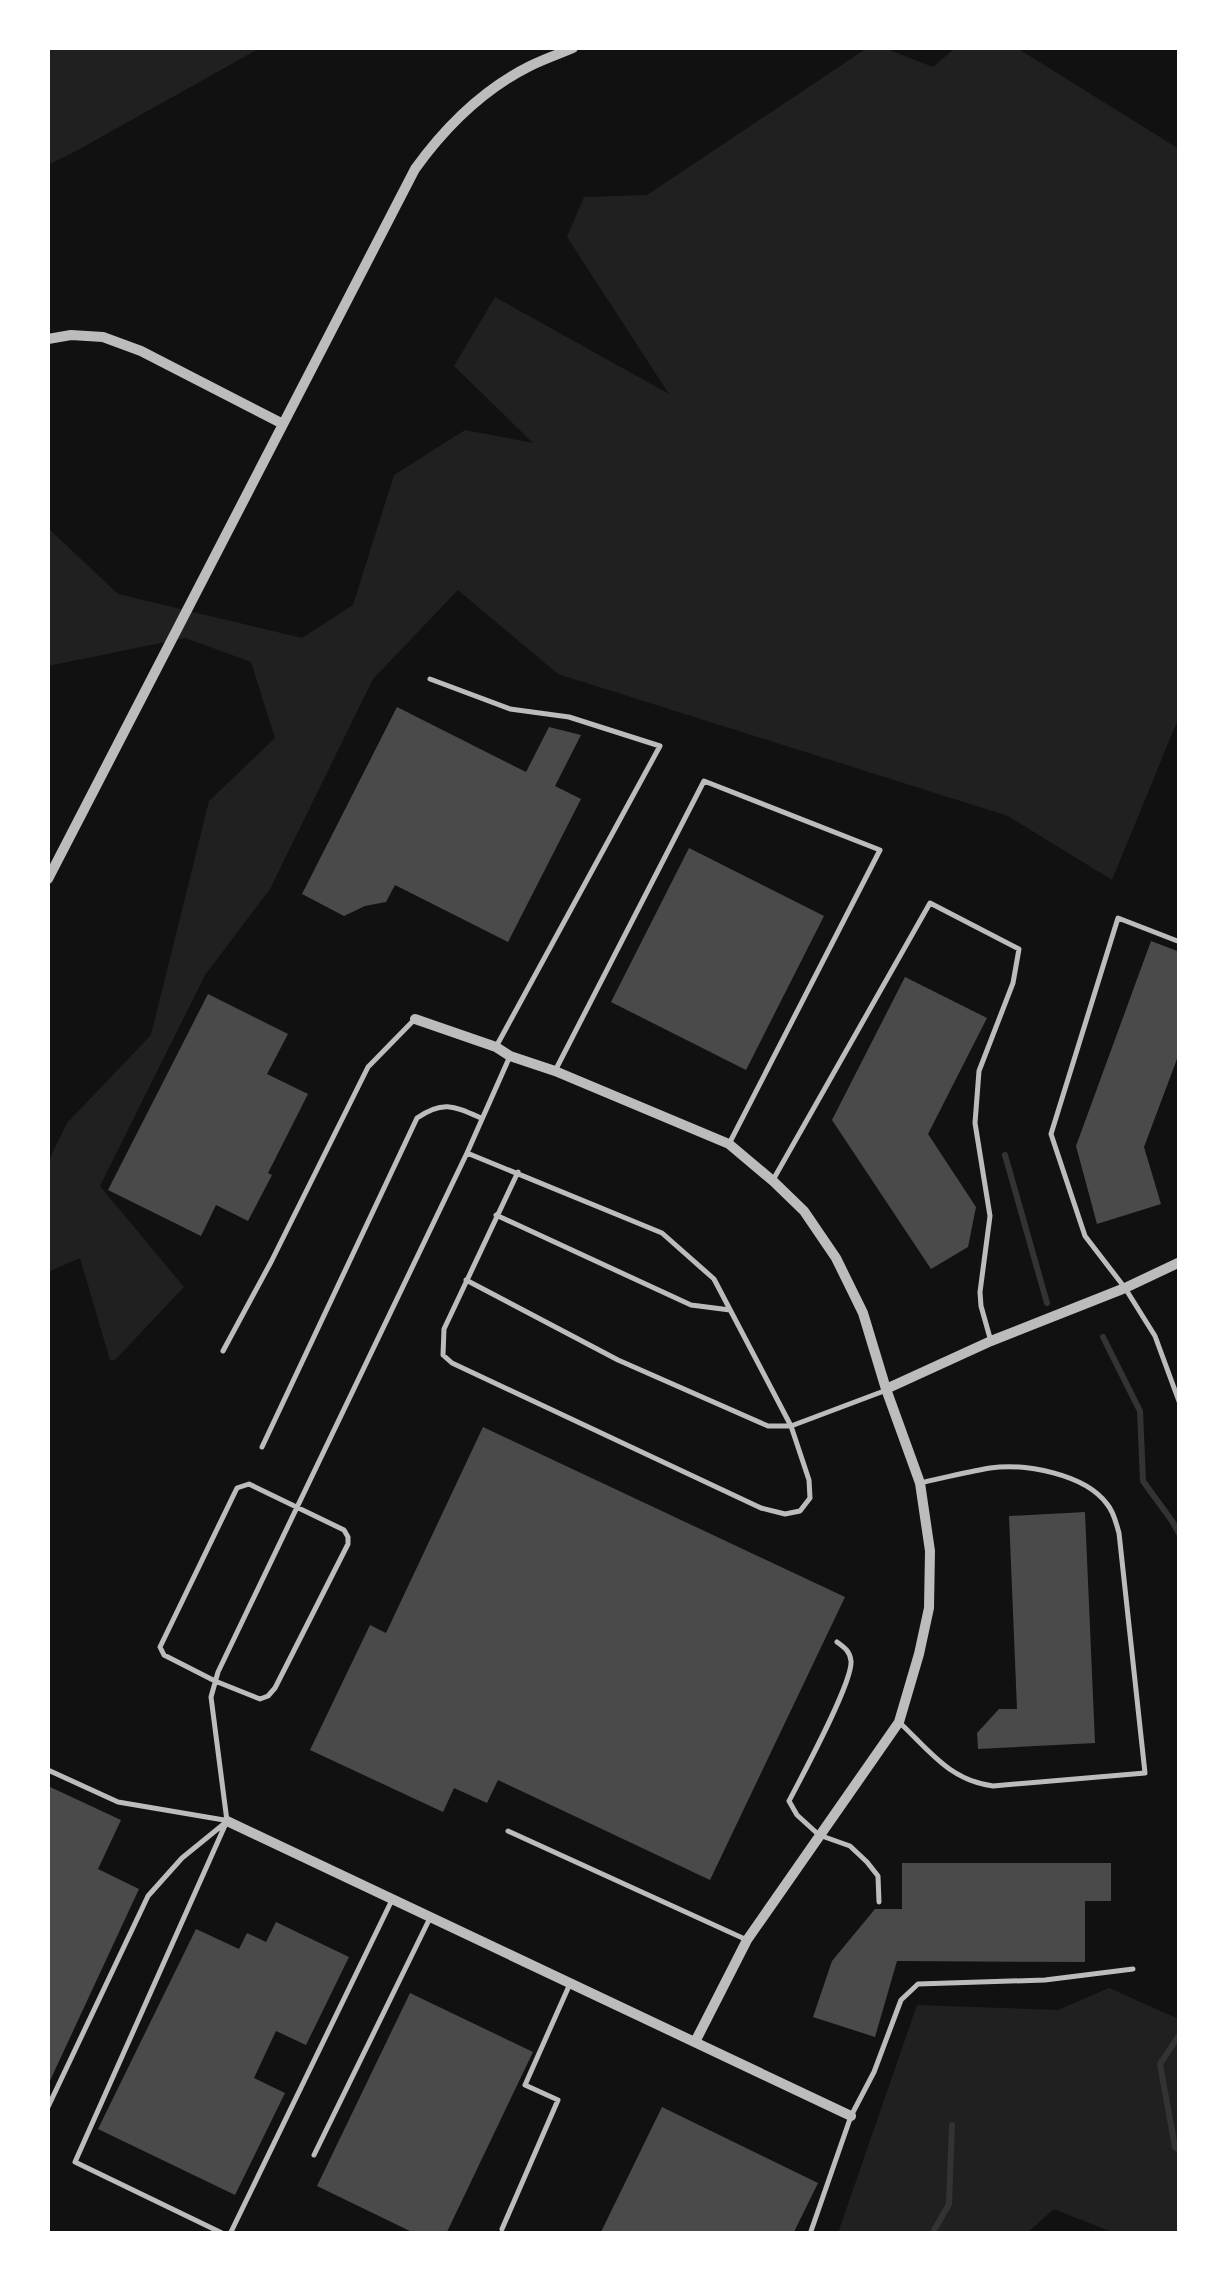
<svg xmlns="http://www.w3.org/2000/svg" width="1227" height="2281" font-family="Mulish,sans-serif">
<rect width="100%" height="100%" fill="#111"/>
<!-- green -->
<path fill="#202020" d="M48,48H260L78,150L48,165Z
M867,48H884L933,67L955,48H1017L1179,149V717L1112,880L1008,816L558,674L458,590L373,679L270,889L205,975L100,1186L184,1287L115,1360H110L80,1258L48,1272V1162L67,1123L151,1035L209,801L275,738L251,662L185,638L48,666V528L118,594L302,638L353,605L394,475L465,430L533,443L454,366L495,297L669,394L567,237L584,197L647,195Z
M1109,1988L1179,2019V2233H1114L1054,2209L1027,2233H838L917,2005L1058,2010Z"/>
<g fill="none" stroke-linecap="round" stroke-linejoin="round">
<!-- stream -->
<path stroke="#333" stroke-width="6" d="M1005,1155L1047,1303
M1103,1337L1140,1411L1143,1481L1172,1521L1180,1535
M1180,2034L1160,2064L1175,2147L1180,2151
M932,2234L949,2204L952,2125"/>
</g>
<!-- building -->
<path fill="#4a4a4a" d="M397,707L526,772L549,727L581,735L555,786L581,799L508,942L395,885L386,902L365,906L344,916L302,894Z
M689,848L824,916L746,1070L611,1002Z
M1151,941L1180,952V1051L1144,1147L1161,1204L1097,1224L1076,1146Z
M905,977L987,1018L928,1134L976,1207L968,1247L931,1269L832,1120Z
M208,994L288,1034L267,1074L308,1094L268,1173L272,1175L248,1221L216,1205L201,1236L108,1190Z
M483,1427L845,1597L710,1880L498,1780L487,1803L454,1788L443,1812L310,1750L370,1625L386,1633Z
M1085,1512L1095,1743L978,1749L977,1733L999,1709H1017L1009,1516Z
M48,1786L121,1820L98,1869L139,1889L48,2085Z
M902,1863H1111V1901H1085V1962L897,1961L875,2037L813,2017L832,1961L875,1909H902Z
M276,1922L349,1957L306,2045L276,2031L254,2078L285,2093L235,2195L98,2129L196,1929L239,1949L247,1933L266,1942Z
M410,1993L533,2052L446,2234H416L317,2186Z
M662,2107L818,2183L793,2234H600Z"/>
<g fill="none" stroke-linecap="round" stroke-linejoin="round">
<!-- service -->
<path stroke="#bcbcbc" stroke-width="5" d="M430,679L510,709L569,717L660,746L497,1045
M1180,942L1118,918L1051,1134L1085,1236L1125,1288L1155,1336L1180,1404
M555,1071L704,781L880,850L729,1144
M467,1153L662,1233L714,1279L791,1426L809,1480L810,1498L800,1511L785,1514L761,1508L452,1363L443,1355L444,1329L518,1172
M773,1180L930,903L1019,949L1013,983L979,1071L975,1123L990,1216L980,1292L981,1306L990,1338
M496,1215L691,1305L730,1310
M466,1280L618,1360L768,1426H791L884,1391
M223,1351L271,1262L368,1067L413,1021
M262,1447L417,1118C443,1100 454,1106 481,1118
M249,1484L344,1530L348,1537V1544L275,1688L268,1696L260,1699L215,1681L164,1655L160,1647L237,1488Z
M837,1642C844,1647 850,1651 851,1661C853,1682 802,1776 789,1801L797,1815L819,1835L850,1846L867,1862L878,1876L879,1902
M899,1722C930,1751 949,1780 993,1786L1145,1773L1119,1533C1116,1523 1114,1512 1107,1504C1085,1474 1025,1463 990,1468C966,1472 943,1478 920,1483
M48,1770L118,1802L224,1820
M508,1831L747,1940
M48,2107L148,1896L182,1858L225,1823
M314,2155L429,1920
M502,2229L558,2100L525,2085L569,1986
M224,2234L75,2162L227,1821L211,1697L218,1672L467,1153L510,1056
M230,2234L391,1902
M810,2234L851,2116L874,2072L901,2000L918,1984L1045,1980L1133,1969"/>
<!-- minor -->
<path stroke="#bcbcbc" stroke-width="10" d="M48,339L71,335L103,337L141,351L283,424
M48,879L415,169C446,126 482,90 530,66C544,59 559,54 573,48
M415,1019L496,1047L510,1056L555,1071L729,1144L773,1181L804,1211L836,1258L863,1313L886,1389L920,1483L930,1551L929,1608L919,1654L899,1722L747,1940L695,2042
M886,1389L991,1341L1125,1288L1180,1262
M227,1821L851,2116"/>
</g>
<!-- border -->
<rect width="1227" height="2281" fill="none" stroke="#ffffff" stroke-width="100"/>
</svg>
